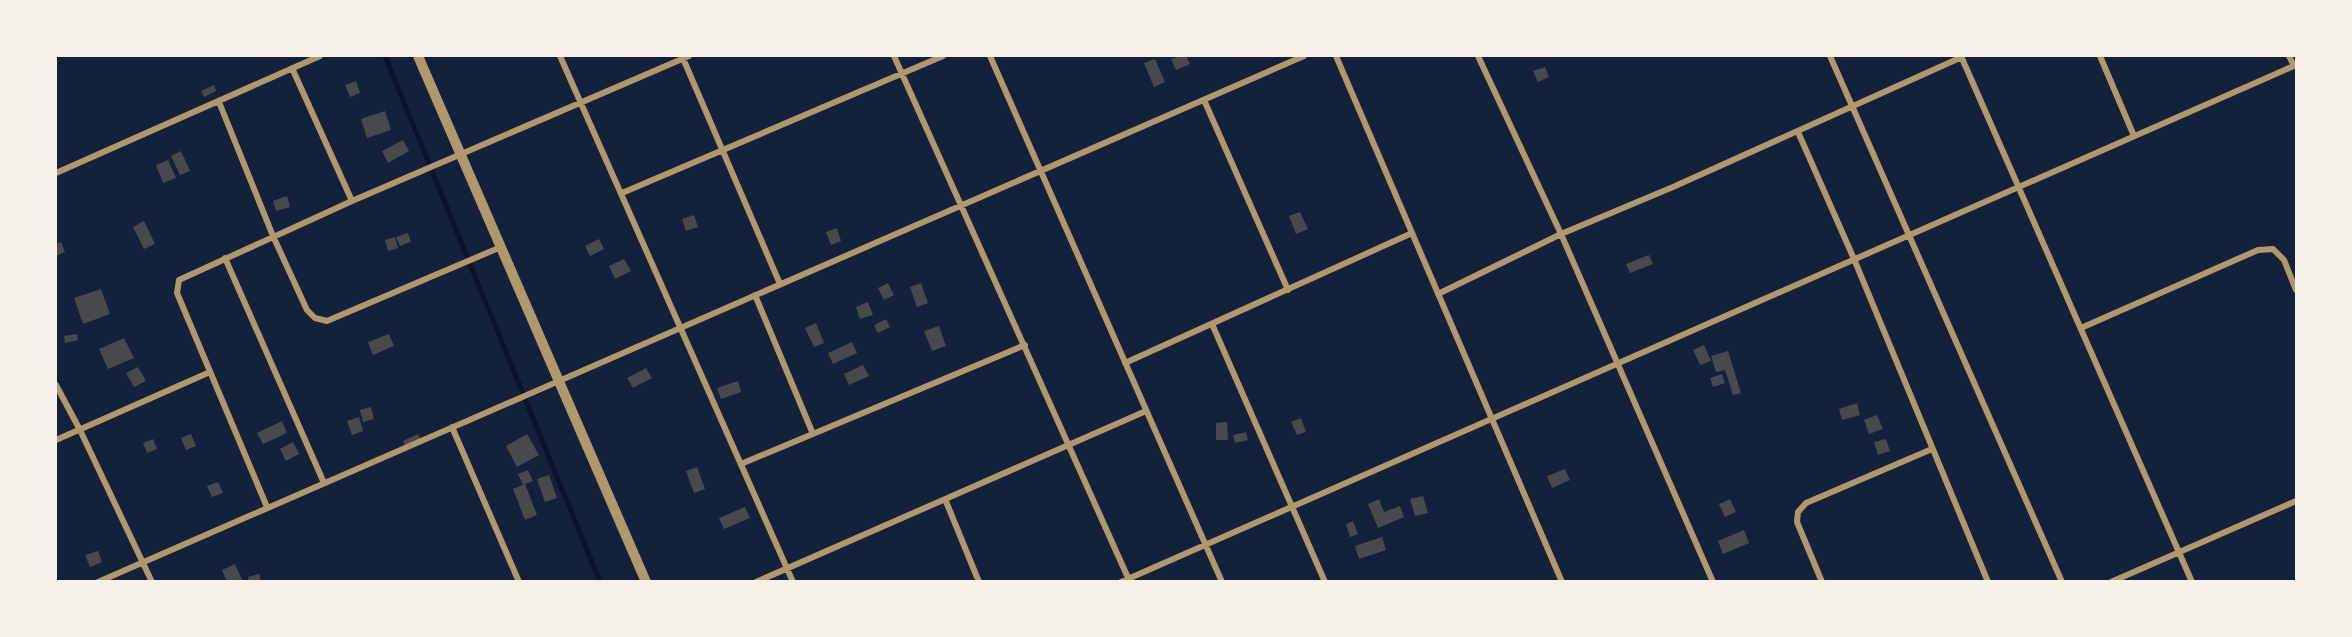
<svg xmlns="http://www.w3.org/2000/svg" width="2352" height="637" font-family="Signika,sans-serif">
<rect width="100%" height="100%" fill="#14213d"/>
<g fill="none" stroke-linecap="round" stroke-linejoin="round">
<!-- stream -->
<path stroke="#0b132b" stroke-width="5" d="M385,56L600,582"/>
</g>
<!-- building -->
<path fill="#48494c" d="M1180,56H1186L1190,64L1176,70L1171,59Z
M1155,59L1165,82L1154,87L1144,63Z
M1545,67L1549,77L1538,82L1533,71Z
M356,81L360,93L350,97L345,85Z
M214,85L216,91L204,97L201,91Z
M385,111L391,130L367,138L361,119Z
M403,140L409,151L388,163L382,151Z
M181,151L190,171L180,175L171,156Z
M168,160L176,178L163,183L156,165Z
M287,196L290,207L276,211L273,201Z
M1300,212L1308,229L1296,234L1289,216Z
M694,215L698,227L686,231L682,219Z
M144,221L155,244L144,249L133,227Z
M837,228L841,241L831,245L826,232Z
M408,233L411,242L400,246L396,237Z
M395,237L398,248L388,251L385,240Z
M599,239L604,249L590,256L585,246Z
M61,242L65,252L56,256V244Z
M1649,255L1653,264L1630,273L1626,264Z
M624,259L631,271L615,279L609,266Z
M888,283L894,295L884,300L878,288Z
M921,283L928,303L917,307L910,287Z
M101,289L110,314L83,324L74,298Z
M868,302L873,315L860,319L856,307Z
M886,319L890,327L878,333L874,325Z
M816,323L824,343L814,347L805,328Z
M939,326L946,346L932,351L924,331Z
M77,334L78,340L65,343L64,336Z
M389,334L394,346L373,355L368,342Z
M124,338L134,358L108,369L99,349Z
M852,342L857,353L833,364L828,353Z
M1704,345L1711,361L1700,365L1693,350Z
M1728,351L1741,393L1733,395L1725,370L1716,372L1711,356Z
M863,365L869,376L849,385L844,374Z
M138,367L146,381L134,387L126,373Z
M646,368L652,378L633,388L627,378Z
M1722,374L1725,383L1713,387L1710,378Z
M738,381L741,392L721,399L717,388Z
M1857,403L1860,415L1842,420L1839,409Z
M371,407L374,419L363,422L360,410Z
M1877,415L1883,429L1869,434L1864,420Z
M359,417L363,431L352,435L347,421Z
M1301,418L1306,432L1297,435L1291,422Z
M282,421L287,433L263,444L257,433Z
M1227,422L1228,440H1216V423Z
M1246,432L1248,440L1235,443L1233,435Z
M191,434L196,446L186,450L181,438Z
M418,434L421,440L406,448L403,441Z
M527,434L539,455L517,467L506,446Z
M153,439L157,449L147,453L143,443Z
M1886,439L1890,451L1878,455L1874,442Z
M293,442L299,454L286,461L280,449Z
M697,467L705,489L694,493L686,471Z
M1565,469L1570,480L1552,488L1547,476Z
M528,470L533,481L525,484L537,515L525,520L513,489L523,485L518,474Z
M549,475L557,498L545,502L537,479Z
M218,482L223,493L212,497L207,486Z
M1423,496L1428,513L1415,516L1410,499Z
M1379,499L1384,512L1400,506L1404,517L1378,528L1368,504Z
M1730,499L1736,512L1725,517L1719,504Z
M745,507L750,518L724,529L719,518Z
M1353,521L1358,534L1350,537L1346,524Z
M1744,530L1749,543L1723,554L1718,541Z
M1382,537L1386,550L1359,559L1355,546Z
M98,551L102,562L90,567L85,555Z
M235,564L243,582H227L222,570Z
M259,574L261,582H249L248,577Z"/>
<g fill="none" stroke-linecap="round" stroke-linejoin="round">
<!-- minor -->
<path stroke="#b1986c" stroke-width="6" d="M560,56L793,582
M682,56L780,284
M894,56L1129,580
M990,56L1222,582
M1336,56L1562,582
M1478,56L1561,234L1713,582
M1830,56L2062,582
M1961,56L2192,582
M2100,56L2134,136
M2289,56L2294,66
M292,68L352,201
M1204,100L1288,290
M219,102L273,236L307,310L315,318L327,321L501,247
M1798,132L1854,259L1988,582
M56,173L320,56
M622,193L943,56
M225,258L324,483
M1438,294L1561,234L1673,187L1962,57
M755,295L813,434
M1212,324L1325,582
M2081,328L2258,250L2273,249L2284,260L2296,290
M1125,363L1412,233
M56,385L80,430L152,582
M452,427L519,582
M56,440L210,372
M741,464L1025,345
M945,499L979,582
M267,507L177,293L179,280L352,201L689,56
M98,582L1304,56
M756,582L1146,411
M1121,582L2296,65
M1822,582L1797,522L1798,512L1806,503L1932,449
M2111,582L2296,501"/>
<!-- tertiary -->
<path stroke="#b1986c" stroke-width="10" d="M418,56L646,582"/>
</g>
<!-- border -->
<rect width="2352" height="637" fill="none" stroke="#f6f1e7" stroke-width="114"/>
</svg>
